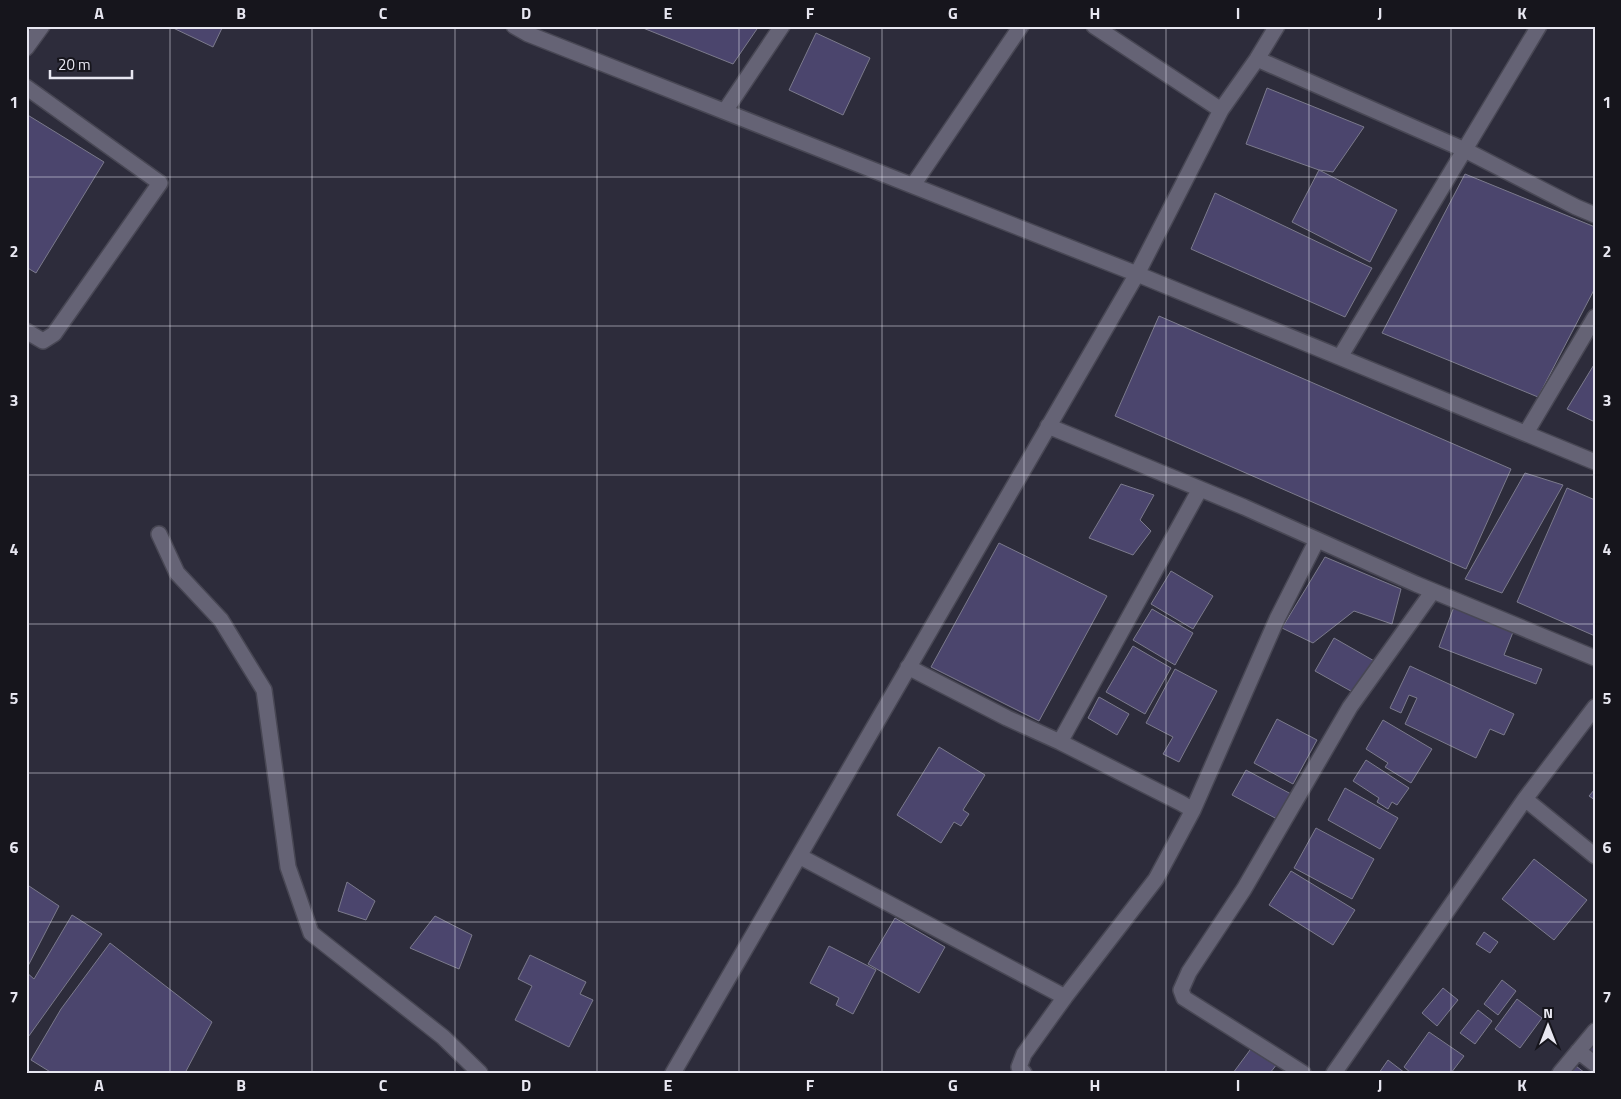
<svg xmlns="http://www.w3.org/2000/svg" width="1621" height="1099" font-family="'Titillium Web',sans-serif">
<rect width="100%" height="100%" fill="#2d2c3b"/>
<!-- building -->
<path fill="#4b456d" stroke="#7b7a8c" d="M169,26H223L213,47Z
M638,26H759L733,64Z
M816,33L870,58L843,115L789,90Z
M1267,88L1364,127L1333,172L1319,170L1246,144Z
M26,114L104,162L36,273L26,267Z
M1319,170L1397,210L1370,262L1292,222Z
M1465,174L1595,227V288L1538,397L1382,333Z
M1215,193L1372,268L1345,317L1191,249Z
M1159,316L1511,469L1466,569L1115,416Z
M1595,363V422L1567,409Z
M1525,473L1563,485L1502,593L1465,579Z
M1121,484L1154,495L1140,520L1151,531L1133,555L1089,538Z
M1567,488L1595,500V636L1517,602Z
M999,543L1107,596L1039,721L931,667Z
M1325,557L1401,589L1392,624L1354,611L1313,643L1282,628Z
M1171,571L1213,596L1193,629L1151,604Z
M1455,604L1515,627L1504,655L1542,669L1536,684L1439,647Z
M1152,609L1193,633L1175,665L1133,640Z
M1334,638L1376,662L1358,695L1315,671Z
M1133,646L1171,668L1145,714L1106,692Z
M1410,666L1514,714L1504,735L1490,729L1476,758L1405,724L1417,698L1409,695L1401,713L1390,708Z
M1175,669L1217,691L1179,762L1163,754L1173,737L1146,723Z
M1099,697L1129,714L1117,735L1088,718Z
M1277,719L1317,740L1293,784L1254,763Z
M1383,720L1432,749L1411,783L1385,767L1388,763L1366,749Z
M939,747L985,775L963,810L969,814L961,826L954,822L941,843L897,815Z
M1366,760L1409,788L1397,805L1392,802L1388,809L1377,802L1379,798L1353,781Z
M1246,770L1291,794L1277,819L1232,795Z
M1345,788L1398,818L1380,849L1328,820Z
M1595,789V800L1589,796Z
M1316,828L1374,859L1352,899L1294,868Z
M1534,859L1587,900L1554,940L1502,899Z
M1291,871L1355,910L1333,945L1269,905Z
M347,882L375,901L366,920L338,911Z
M26,884L59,906L28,966L26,965Z
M72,915L102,934L26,1040V972L34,979Z
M435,916L472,935L459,969L410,948Z
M895,918L945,947L919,993L868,964Z
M1484,932L1498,942L1490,953L1476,944Z
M110,943L212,1022L185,1073H52L31,1060L61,1009Z
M829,946L876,970L853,1014L836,1005L839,998L810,983Z
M530,955L586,982L580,994L593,1000L569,1047L515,1020L532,986L518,979Z
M1502,980L1516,991L1498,1015L1484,1004Z
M1443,988L1458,1000L1437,1026L1422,1013Z
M1517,999L1542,1018L1520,1048L1495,1029Z
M1478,1010L1492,1021L1475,1044L1460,1033Z
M1429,1032L1464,1056L1451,1073H1411L1404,1067Z
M1595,1037V1058L1584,1049Z
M1253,1046L1277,1064L1270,1073H1233Z
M1388,1060L1405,1073H1379Z
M1576,1066L1585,1073H1571Z"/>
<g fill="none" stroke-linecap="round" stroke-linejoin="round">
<defs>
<path id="minor" d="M514,26L528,34L1137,274L1595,462
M1094,26L1221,110
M26,48L42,26
M1257,59L1465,150L1576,207L1595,215
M26,87L160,183L54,334L43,341L26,331
M725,111L782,26
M913,185L1021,26
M1340,357L1539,26
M1048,426L1244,507L1416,584L1595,658
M1526,433L1595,317
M159,534L177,573L221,620L264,690L288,867L311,933L443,1037L480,1073
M908,667L1007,718L1060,742L1181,803L1193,810L1277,619L1317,540
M1060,742L1200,489
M1525,799L1595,856
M799,856L1065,997
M1578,1051L1595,1064
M673,1073L1137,274L1221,110L1257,59L1277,26
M1024,1073L1019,1067L1024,1054L1065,997L1156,879L1193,810
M1303,1073L1184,998L1181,990L1189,972L1244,889L1350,707L1433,591
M1334,1073L1525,799L1595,707
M1560,1073L1595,1031"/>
</defs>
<!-- minor casing -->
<use href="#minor" stroke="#484754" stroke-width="18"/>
<!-- minor -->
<use href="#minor" stroke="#656375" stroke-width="15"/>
</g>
<!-- grid -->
<path fill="none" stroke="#e8e7f1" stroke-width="1" stroke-opacity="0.55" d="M170,26V1073M312,26V1073M455,26V1073M597,26V1073M739,26V1073M882,26V1073M1024,26V1073M1166,26V1073M1309,26V1073M1451,26V1073M26,177H1595M26,326H1595M26,475H1595M26,624H1595M26,773H1595M26,922H1595"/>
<!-- border -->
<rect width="1621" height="1099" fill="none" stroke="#16151c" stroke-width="55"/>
<!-- north arrow -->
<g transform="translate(1548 1026)" stroke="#16151c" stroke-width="4" paint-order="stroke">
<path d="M0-4L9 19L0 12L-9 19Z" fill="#e8e7f1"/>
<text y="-8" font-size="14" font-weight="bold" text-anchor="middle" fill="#e8e7f1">N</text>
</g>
<!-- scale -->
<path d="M50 70v8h82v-8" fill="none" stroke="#e8e7f1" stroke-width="2.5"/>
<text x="58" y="70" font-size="15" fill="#e8e7f1" stroke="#16151c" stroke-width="4" paint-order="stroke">20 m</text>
<rect x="28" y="28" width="1566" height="1044" fill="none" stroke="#e8e7f1" stroke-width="2"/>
<g font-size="16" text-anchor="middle" font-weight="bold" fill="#e8e7f1">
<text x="99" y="19">A</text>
<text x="241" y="19">B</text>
<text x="383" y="19">C</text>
<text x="526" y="19">D</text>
<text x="668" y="19">E</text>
<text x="810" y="19">F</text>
<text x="953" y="19">G</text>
<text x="1095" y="19">H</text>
<text x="1238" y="19">I</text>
<text x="1380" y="19">J</text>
<text x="1522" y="19">K</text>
<text x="14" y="108">1</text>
<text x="1607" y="108">1</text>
<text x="14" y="257">2</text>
<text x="1607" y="257">2</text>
<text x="14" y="406">3</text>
<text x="1607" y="406">3</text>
<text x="14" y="555">4</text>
<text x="1607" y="555">4</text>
<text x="14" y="704">5</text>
<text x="1607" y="704">5</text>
<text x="14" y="853">6</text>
<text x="1607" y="853">6</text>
<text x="14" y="1003">7</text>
<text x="1607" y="1003">7</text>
<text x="99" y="1091">A</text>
<text x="241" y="1091">B</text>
<text x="383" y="1091">C</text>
<text x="526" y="1091">D</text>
<text x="668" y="1091">E</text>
<text x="810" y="1091">F</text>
<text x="953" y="1091">G</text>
<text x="1095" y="1091">H</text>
<text x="1238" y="1091">I</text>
<text x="1380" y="1091">J</text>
<text x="1522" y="1091">K</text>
</g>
</svg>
